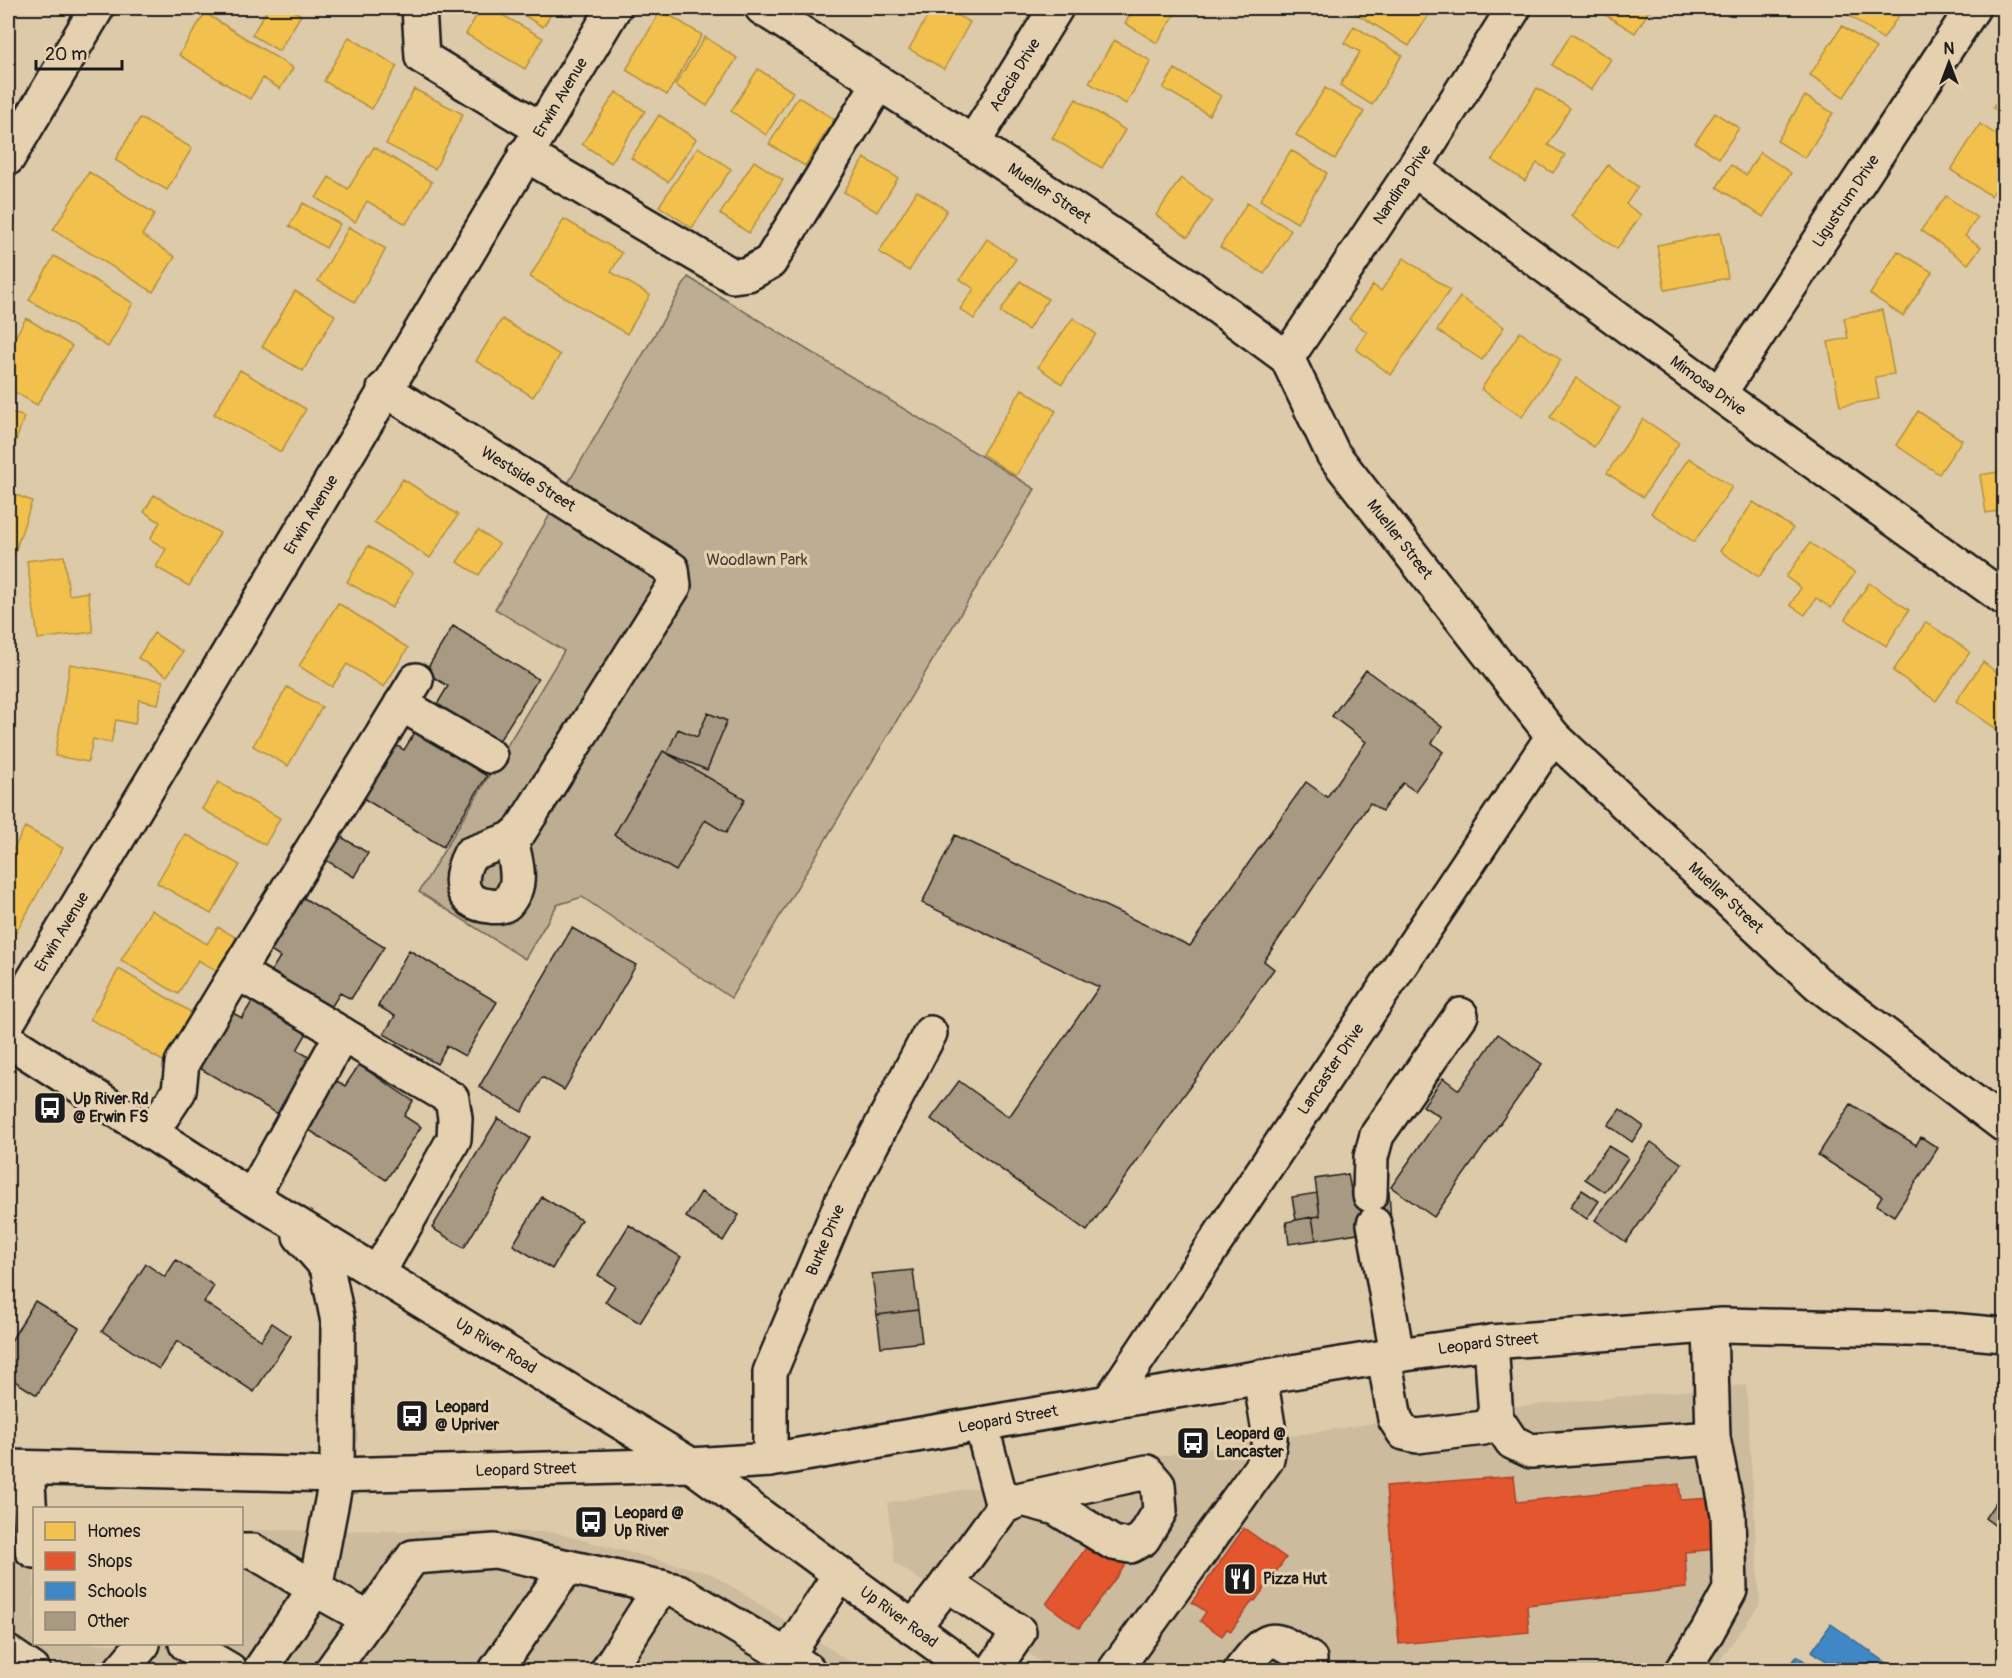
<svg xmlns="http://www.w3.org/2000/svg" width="2012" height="1678" font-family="Pangolin,sans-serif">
<rect width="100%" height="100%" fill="#ddcaa9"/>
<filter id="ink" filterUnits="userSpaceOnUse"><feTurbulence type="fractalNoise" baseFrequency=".0167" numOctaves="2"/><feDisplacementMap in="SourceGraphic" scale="12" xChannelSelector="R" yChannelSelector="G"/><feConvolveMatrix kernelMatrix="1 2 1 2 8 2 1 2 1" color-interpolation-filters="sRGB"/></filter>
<g filter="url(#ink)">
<!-- built -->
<path fill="#cdbb9d" d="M1746,1385L1760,1604L1713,1670H1053L895,1563L887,1503L1173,1454L1427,1415Z
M8,1529H34V1644H242V1530L552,1532L712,1574L863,1670H8Z"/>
<!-- green -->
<path fill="#bdad92" stroke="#6c6457" stroke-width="1.5" d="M688,277L1035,489L731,998L582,897L557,905L525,959L419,892L564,651L495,609Z"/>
<!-- homes -->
<path fill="#f2c14e" stroke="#b2903f" stroke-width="1.5" d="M268,8H290L301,15L279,51L252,35Z
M481,8H490L543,38L525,69L466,34Z
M512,8H555L543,27Z
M932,8H943L970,22L944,69L909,49Z
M1135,8H1179L1157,43L1125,23Z
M1347,8H1433L1409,46Z
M1594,8H1651L1635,33Z
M1855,8H1904L1883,39L1850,16Z
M661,10L702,35L667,95L626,70Z
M205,13L293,68L280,89L263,78L250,99L179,55Z
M1354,26L1402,55L1372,105L1340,85L1360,52L1344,43Z
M1842,26L1876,48L1844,97L1810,75Z
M1571,34L1611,59L1591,90L1552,65Z
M349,37L397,66L372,109L324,81Z
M705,37L737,58L707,106L675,85Z
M1114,40L1151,61L1126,104L1089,83Z
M758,69L793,92L766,135L731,111Z
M1175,69L1221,96L1209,115L1163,88Z
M1325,88L1364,112L1335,159L1296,135Z
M1537,88L1570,108L1548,145L1565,155L1553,173L1537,163L1525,181L1492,160Z
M414,89L463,114L435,169L386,144Z
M2004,90V115L1993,108Z
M616,92L645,111L611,163L582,144Z
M1805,96L1833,113L1805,158L1777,141Z
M798,97L834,119L805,166L769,144Z
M1076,99L1125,130L1102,168L1052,138Z
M1715,113L1739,128L1719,158L1695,143Z
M659,115L696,139L668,182L631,158Z
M140,118L192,148L167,190L115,160Z
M1980,124L2004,140V177L1991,196L1951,170Z
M374,147L432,182L406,224L367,201L355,222L316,198L329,177L348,189Z
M698,147L731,169L692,228L659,206Z
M1291,150L1327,173L1297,223L1260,200Z
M1760,152L1791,173L1763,217L1717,187L1731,165L1746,175Z
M864,158L898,178L877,212L844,192Z
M754,161L783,180L749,233L720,214Z
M1608,165L1638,187L1626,204L1641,215L1617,249L1571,216Z
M89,172L155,214L142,235L175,257L153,292L53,230Z
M1181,178L1213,201L1188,237L1156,215Z
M917,191L947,210L909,271L879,252Z
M1946,196L1977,218L1965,236L1981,247L1968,264L1921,230Z
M303,203L340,224L326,248L289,226Z
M1247,203L1291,230L1264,274L1220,247Z
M564,219L622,253L611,272L650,295L627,334L530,277Z
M349,227L386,249L355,302L318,281Z
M1720,233L1728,278L1665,290L1657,245Z
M987,239L1016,259L974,319L960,309L974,289L960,279Z
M1898,251L1932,272L1903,316L1870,294Z
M54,256L133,303L108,347L29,300Z
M1404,258L1450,290L1391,375L1356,349L1367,332L1349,319L1373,285L1381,291Z
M1020,281L1048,299L1028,330L1000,312Z
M295,291L335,315L303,371L262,347Z
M1460,297L1504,327L1482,360L1437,330Z
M1882,310L1894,374L1875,377L1879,399L1840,406L1828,342L1848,338L1844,318Z
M26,318L72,346L37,405L8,388V350Z
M1073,318L1096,334L1062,384L1038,367Z
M502,319L560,355L533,397L476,361Z
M1520,332L1561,360L1522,417L1481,389Z
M240,370L306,409L281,452L214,414Z
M1576,378L1620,408L1594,447L1550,417Z
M1022,389L1056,411L1016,476L982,454Z
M8,411L24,417L8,464Z
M1918,411L1962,440L1939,474L1896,445Z
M1643,419L1679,443L1643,497L1607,473Z
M1689,458L1732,487L1694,542L1651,513Z
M2004,471V510L1986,513L1980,475Z
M403,479L458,515L430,558L374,522Z
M8,492L32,501L14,555L8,553Z
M154,495L220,533L189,586L156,567L166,549L150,539L160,522L144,512Z
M1753,502L1793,528L1759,577L1720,551Z
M478,530L499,544L479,575L457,562Z
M1810,543L1855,573L1831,608L1816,598L1805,615L1790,605L1801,588L1786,577Z
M368,546L413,573L392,608L347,582Z
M64,556L69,595L88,592L93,632L38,639L27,561Z
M1869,583L1909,610L1886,646L1845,619Z
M338,603L408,648L384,687L347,664L332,687L299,666Z
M1926,622L1970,652L1936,701L1893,671Z
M154,633L183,652L167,676L138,658Z
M1983,662L2004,678V734L1956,701Z
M70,664L163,681L158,704L139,700L135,724L116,720L111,743L93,739L88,762L55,756Z
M287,687L322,707L288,766L253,746Z
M218,782L280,818L265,845L202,809Z
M25,827L63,848L8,947V860Z
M185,834L240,865L211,914L157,883Z
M151,910L207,944L218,927L237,938L217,971L198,960L178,994L121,960Z
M119,969L196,1015L168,1064L90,1019Z"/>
<!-- shops -->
<path fill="#e4572e" stroke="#a84529" stroke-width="1.5" d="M1514,1476L1517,1502L1679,1484L1681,1500L1712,1498L1717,1549L1685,1552L1687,1588L1527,1605L1529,1632L1399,1644L1386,1486Z
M1244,1528L1286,1558L1255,1601L1253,1600L1231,1631L1227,1629L1222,1636L1200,1621L1206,1612L1192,1602Z
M1095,1535L1129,1560L1079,1628L1046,1604Z"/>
<!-- schools -->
<path fill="#3f88c5" stroke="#346892" stroke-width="1.5" d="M1831,1624L1897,1670H1839L1812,1651Z
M1797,1656L1818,1670H1787Z"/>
<!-- building -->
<path fill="#a79982" stroke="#1c1c1c" stroke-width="1.5" d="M453,626L538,679L494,749L433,711L448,686L425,672Z
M1366,670L1442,727L1432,743L1443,752L1415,791L1403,783L1382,811L1370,803L1264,961L1274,969L1087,1231L931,1119L959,1081L1009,1117L1099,987L922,903L955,835L1190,946L1306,782L1327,797L1366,742L1332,716Z
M708,713L727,721L707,770L667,753L678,729L697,737Z
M415,732L487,776L443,847L353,792L386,739L404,750Z
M663,751L745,799L726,833L705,820L676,871L614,835Z
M338,835L368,853L354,877L324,859Z
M294,892L384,947L351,999L340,993L330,1009L271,971L280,957L261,945Z
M572,928L636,965L564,1090L542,1077L522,1112L479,1087Z
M409,950L497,1002L465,1056L447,1046L437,1064L384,1034L395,1016L378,1006Z
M253,1000L308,1031L297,1050L316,1061L283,1117L191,1063L224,1008L242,1018Z
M1498,1034L1542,1064L1434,1217L1391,1187L1440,1117L1423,1106L1443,1078L1459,1090Z
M359,1065L413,1101L404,1116L421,1127L386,1180L303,1126L334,1079L345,1086Z
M1851,1104L1916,1145L1921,1137L1938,1148L1894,1216L1876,1205L1882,1196L1818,1155Z
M1620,1109L1643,1126L1632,1142L1608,1125Z
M498,1118L530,1138L464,1248L432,1228Z
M1651,1142L1682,1164L1626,1242L1595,1220Z
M1608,1146L1628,1158L1605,1192L1585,1179Z
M1348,1174L1352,1196L1389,1192L1391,1222L1357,1227V1233L1316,1240L1312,1217L1320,1216L1315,1179Z
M1582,1190L1599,1201L1587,1219L1570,1207Z
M701,1192L739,1215L723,1241L686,1217Z
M1317,1193L1320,1216L1296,1220L1292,1197Z
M542,1197L581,1220L552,1269L513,1245Z
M1312,1217L1316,1240L1289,1244L1286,1222Z
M629,1225L681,1257L640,1323L605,1302L615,1286L598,1275Z
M176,1260L214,1286L204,1302L261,1340L272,1323L291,1336L254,1392L177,1341L159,1369L102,1331L146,1264L165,1277Z
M913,1270L918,1310L877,1315L872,1274Z
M35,1301L79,1328L37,1395L8,1377V1346Z
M918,1310L922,1342L881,1347L877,1315Z
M2004,1490V1532L1985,1518Z"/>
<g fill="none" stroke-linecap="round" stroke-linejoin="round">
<defs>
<g id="minor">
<path d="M419,8L422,57L541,129"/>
<path id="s1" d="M762,8L973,143L1189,286L1287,358L1333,454L1553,736L1817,983L2004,1125"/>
<path id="s2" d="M973,143L1056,8"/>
<path d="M525,154L733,276L748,274L770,262L879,83"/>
<path d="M8,158L97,8"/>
<path id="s3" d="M1413,169L1719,394L2004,598"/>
<path id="s4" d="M1287,358L1413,169L1514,8"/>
<path id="s5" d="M384,389L672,569L674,586L520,831L511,839L470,854C458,877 457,903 490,906C495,907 503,907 507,903C510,900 513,894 515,890C521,875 514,855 511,839"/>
<path id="s6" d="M1719,394L1973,8"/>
<path d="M401,704L490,756"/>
<path d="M237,972L416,680"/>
<path id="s7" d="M8,1022L614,8"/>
<path id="s8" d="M8,1040L226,1181L691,1465L971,1670"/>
<path d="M151,1133L179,1091L182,1063L237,972L452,1099L455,1118L454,1139L378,1273"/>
<path d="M1370,1195L1371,1157L1377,1135L1461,1015"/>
<path d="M252,1197L342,1034"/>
<path d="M1374,1224L1397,1355"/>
<path d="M1384,1357L1395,1419L1404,1433L1417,1436L1484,1428L1496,1418L1491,1342"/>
<path id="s9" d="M1109,1402L1553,736"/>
<path d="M1496,1418L1512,1442L1531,1451L1713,1438"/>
<path id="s10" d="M770,1460V1372L842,1201L930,1033"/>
<path d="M27,1468L32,1550L34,1551"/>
<path d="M1003,1507L1022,1499L1147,1472L1158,1485L1160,1511L1143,1539L1130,1546L1113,1543L1056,1508L1022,1499"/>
<path d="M242,1551H253L315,1589L369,1619"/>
<path d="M947,1584L1019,1632L993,1670"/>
<path d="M913,1628L947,1584L1003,1507L981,1424"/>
<path d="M186,1644L230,1670"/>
<path d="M8,1653L33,1670"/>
<path d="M121,1670L143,1644"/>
<path d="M260,1670L315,1589L337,1475L338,1322L327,1267L300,1236"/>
<path d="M332,1670L413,1557L495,1551L678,1591L787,1656L808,1670"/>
<path d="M496,1670L567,1567"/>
<path d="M608,1670L661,1587"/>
<path d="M778,1670L840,1574"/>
<path d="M1115,1670L1267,1459L1270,1438L1260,1377"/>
<path d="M1241,1670C1271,1632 1270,1635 1310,1659L1309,1670"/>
<path d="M1682,1670L1707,1632L1730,1590L1728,1514L1713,1438L1710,1326"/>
</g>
<g id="major">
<path id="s11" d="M8,1467L337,1475L691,1465L770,1460L1109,1402L1384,1357L1491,1342L1722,1325L1950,1330L2004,1335"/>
</g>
</defs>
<!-- minor casing -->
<use href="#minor" stroke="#1c1c1c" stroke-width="38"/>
<!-- major casing -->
<use href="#major" stroke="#1c1c1c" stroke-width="38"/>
<!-- minor -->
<use href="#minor" stroke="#e5d1af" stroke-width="33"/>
<!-- major -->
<use href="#major" stroke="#e5d1af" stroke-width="33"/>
</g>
</g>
<!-- icons -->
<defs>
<symbol id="bus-square" viewBox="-11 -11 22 22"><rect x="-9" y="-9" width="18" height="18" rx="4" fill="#1c1c1c" stroke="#e5d1af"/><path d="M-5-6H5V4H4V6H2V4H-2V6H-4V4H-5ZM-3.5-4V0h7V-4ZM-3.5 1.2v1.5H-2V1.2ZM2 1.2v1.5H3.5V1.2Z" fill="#fff"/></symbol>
<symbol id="restaurant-square" viewBox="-11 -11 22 22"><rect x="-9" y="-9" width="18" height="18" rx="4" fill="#1c1c1c" stroke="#e5d1af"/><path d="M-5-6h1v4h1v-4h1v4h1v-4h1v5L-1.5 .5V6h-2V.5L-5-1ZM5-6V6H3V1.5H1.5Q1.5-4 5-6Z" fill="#fff"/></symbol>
</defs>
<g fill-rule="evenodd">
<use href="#bus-square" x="31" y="1089" width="38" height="38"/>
<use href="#bus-square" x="393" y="1397" width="38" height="38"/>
<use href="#bus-square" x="1174" y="1424" width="38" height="38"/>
<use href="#bus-square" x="572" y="1503" width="38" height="38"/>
<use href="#restaurant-square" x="1221" y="1560" width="38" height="38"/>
</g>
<g text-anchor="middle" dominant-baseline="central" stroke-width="6" stroke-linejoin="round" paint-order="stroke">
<!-- street labels -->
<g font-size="16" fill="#1c1c1c" stroke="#e5d1af">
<text stroke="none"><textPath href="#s2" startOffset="80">Acacia Drive</textPath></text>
<text stroke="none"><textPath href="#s7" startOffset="1077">Erwin Avenue</textPath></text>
<text stroke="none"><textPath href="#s4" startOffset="208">Nandina Drive</textPath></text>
<text stroke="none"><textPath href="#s1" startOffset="342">Mueller Street</textPath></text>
<text stroke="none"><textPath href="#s6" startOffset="231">Ligustrum Drive</textPath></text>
<text stroke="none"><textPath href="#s3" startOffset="366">Mimosa Drive</textPath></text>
<text stroke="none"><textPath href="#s5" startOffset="170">Westside Street</textPath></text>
<text stroke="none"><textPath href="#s7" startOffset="591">Erwin Avenue</textPath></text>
<text stroke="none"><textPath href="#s1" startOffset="846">Mueller Street</textPath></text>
<text stroke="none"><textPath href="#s1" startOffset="1332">Mueller Street</textPath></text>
<text stroke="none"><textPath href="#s7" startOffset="105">Erwin Avenue</textPath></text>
<text stroke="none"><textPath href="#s9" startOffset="400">Lancaster Drive</textPath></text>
<text stroke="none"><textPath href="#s10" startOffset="231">Burke Drive</textPath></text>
<text stroke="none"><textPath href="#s11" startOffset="1490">Leopard Street</textPath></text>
<text stroke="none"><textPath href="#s8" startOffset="576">Up River Road</textPath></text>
<text stroke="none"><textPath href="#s11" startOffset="1004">Leopard Street</textPath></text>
<text stroke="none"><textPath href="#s11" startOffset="518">Leopard Street</textPath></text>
<text stroke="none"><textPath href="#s8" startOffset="1062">Up River Road</textPath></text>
</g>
<!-- park labels -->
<g font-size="16" fill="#44403a" stroke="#e5d1af">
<text x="757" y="560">Woodlawn Park</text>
</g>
<!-- poi labels -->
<g font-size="16" font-weight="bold" fill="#1c1c1c" stroke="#e5d1af" text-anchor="start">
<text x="73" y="1099">Up River Rd<tspan x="73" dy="18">@ Erwin FS</tspan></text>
<text x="435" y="1407">Leopard<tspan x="435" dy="18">@ Upriver</tspan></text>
<text x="1216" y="1434">Leopard @<tspan x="1216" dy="18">Lancaster</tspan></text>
<text x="614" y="1513">Leopard @<tspan x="614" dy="18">Up River</tspan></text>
<text x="1263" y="1579">Pizza Hut</text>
</g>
</g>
<!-- margin -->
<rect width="2012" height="1678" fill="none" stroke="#e5d1af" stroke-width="30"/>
<rect x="15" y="15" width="1982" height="1648" fill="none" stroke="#1c1c1c" stroke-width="2" filter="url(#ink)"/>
<!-- legend -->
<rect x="33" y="1507" width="210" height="138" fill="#e5d1af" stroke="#958974" stroke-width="1.5"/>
<rect x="45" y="1522" width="30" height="18" fill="#f2c14e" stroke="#958974" stroke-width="1.5"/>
<text x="87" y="1537" font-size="18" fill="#1c1c1c">Homes</text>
<rect x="45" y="1552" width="30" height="18" fill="#e4572e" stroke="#958974" stroke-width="1.5"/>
<text x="87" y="1567" font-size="18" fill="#1c1c1c">Shops</text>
<rect x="45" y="1582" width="30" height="18" fill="#3f88c5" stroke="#958974" stroke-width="1.5"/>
<text x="87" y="1597" font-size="18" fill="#1c1c1c">Schools</text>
<rect x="45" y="1612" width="30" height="18" fill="#a79982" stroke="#958974" stroke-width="1.5"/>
<text x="87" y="1627" font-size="18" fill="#1c1c1c">Other</text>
<!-- north arrow -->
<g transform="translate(1949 63)" stroke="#e5d1af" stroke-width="4.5" paint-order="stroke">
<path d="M0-4.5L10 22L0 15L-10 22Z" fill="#1c1c1c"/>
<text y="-9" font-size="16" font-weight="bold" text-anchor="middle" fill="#1c1c1c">N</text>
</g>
<!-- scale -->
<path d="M36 60v9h86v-9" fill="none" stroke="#1c1c1c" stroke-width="3"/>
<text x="45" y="60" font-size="18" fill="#1c1c1c" stroke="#e5d1af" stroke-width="4.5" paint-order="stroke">20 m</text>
</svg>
